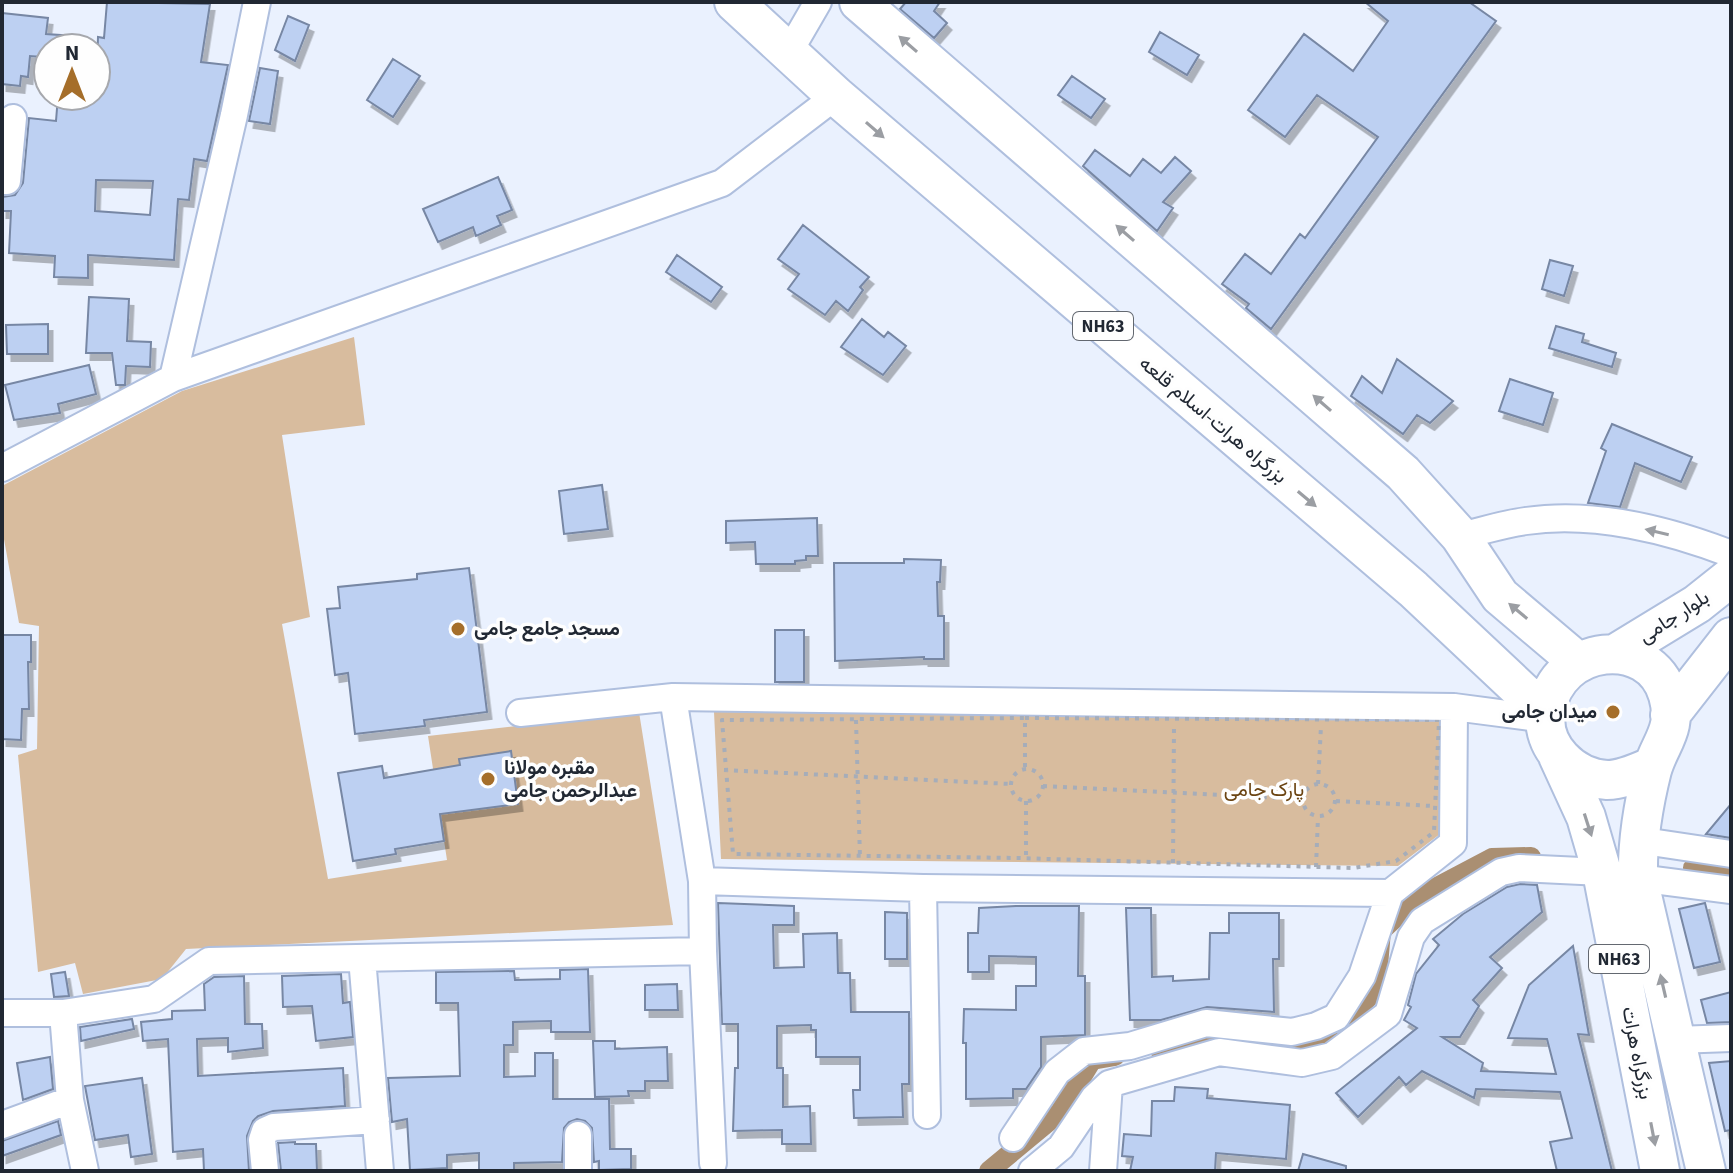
<svg xmlns="http://www.w3.org/2000/svg" width="1733" height="1173" font-family="'Source Sans 3',Vazirmatn,sans-serif">
<defs>
<filter id="shadow"><feDropShadow dx="4.5" dy="7" stdDeviation="0" flood-color="#0004"/></filter>
</defs>
<rect width="100%" height="100%" fill="#eaf1fe"/>
<!-- green -->
<path fill="#d8bc9e" d="M354,337L365,425L282,435L310,617L282,624L328,879L447,860L428,736L639,712L673,925L186,949L162,979L83,994L75,963L38,972L18,755L37,749L39,626L19,623L2,528V486L182,391Z
M714,712L1446,717L1444,831L1398,866L721,859Z"/>
<g fill="none" stroke-linecap="round" stroke-linejoin="round">
<!-- canal -->
<path stroke="#aa8f72" stroke-width="20" d="M1693,868L1731,870
M1158,1048L1216,1037L1287,1047L1337,1031L1376,989L1381,931L1418,897L1492,858L1531,857
M989,1171L1060,1112L1092,1060L1115,1056"/>
</g>
<!-- building -->
<path fill="#bdd0f2" stroke="#7787a4" stroke-width="2" fill-rule="evenodd" filter="url(#shadow)" d="M107,2L210,4L201,62L228,65L207,161L194,159L189,200L178,199L174,260L88,255V278L54,277L55,256L9,253L11,211H2V197L15,195L23,183L29,118L56,121L58,96H96L98,37L104,38ZM96,180L153,181L150,215L95,211Z
M906,2H940L934,11L947,23L934,38L900,9Z
M1365,2H1469L1496,21L1271,329L1246,308L1249,304L1222,284L1245,254L1271,274L1300,234L1305,238L1378,137L1317,95L1285,137L1248,110L1304,34L1353,71L1388,21Z
M2,13L48,18L46,34L75,36V48H44L43,57L30,56L28,77L21,76L20,86L2,84Z
M288,16L309,25L295,61L275,50Z
M1160,32L1199,55L1187,75L1149,52Z
M393,59L420,76L393,117L367,100Z
M260,68L278,71L270,124L249,121Z
M1072,76L1105,99L1091,118L1058,95Z
M1095,150L1130,176L1143,159L1161,173L1175,157L1191,171L1163,202L1173,208L1157,231L1083,166Z
M498,177L512,210L497,216L501,225L476,236L473,227L438,242L423,209Z
M803,225L869,277L860,287L863,290L848,311L836,301L825,315L788,289L799,274L778,259Z
M677,255L722,287L711,302L666,272Z
M1550,260L1573,266L1564,296L1542,289Z
M89,297L129,299L127,341L151,342L150,367L126,366L125,385H116L112,353H86Z
M862,319L884,337L888,332L906,346L883,375L841,347Z
M48,324V354H7L6,325Z
M1556,326L1584,334L1582,342L1616,353L1612,367L1549,348Z
M1397,359L1453,401L1430,423L1417,415L1403,434L1351,396L1362,376L1382,393Z
M89,365L96,394L58,404L60,413L14,420L5,385Z
M1510,379L1553,393L1543,425L1499,411Z
M1612,424L1692,457L1681,482L1635,463L1620,507L1588,503L1606,451L1601,448Z
M602,485L608,529L564,534L559,491Z
M817,518L818,556H806V560L795,561V564H756L755,542L726,543V521Z
M904,559L941,560L940,582H937L938,616H944V659H924V657L835,661L834,563H904Z
M469,568L487,712L424,720L425,726L355,734L348,673L335,675L327,609L340,608L338,587L417,579V574Z
M775,630H804V682H775Z
M2,635H31V662H28L29,709H22L21,740L2,739Z
M511,751L518,804L440,814L444,841L395,849L396,854L353,861L338,773L382,766L384,778L460,765L459,759Z
M1731,804V838L1706,834Z
M1520,884L1537,885L1542,912L1490,957L1502,968L1473,1000L1479,1006L1460,1037H1442L1483,1063L1481,1071L1556,1074L1547,1039L1508,1038L1529,985L1573,946L1589,1035L1578,1034L1612,1171H1557L1550,1142L1572,1138L1560,1092L1476,1089L1474,1098L1422,1071L1406,1085L1399,1077L1358,1117L1336,1093L1417,1028L1404,1020L1411,1007L1408,1005L1416,974L1439,945L1433,939L1463,914L1507,887Z
M718,903L794,906V925H773L774,968L804,967L803,934L837,933L838,973H850L851,1012H909V1084H902L903,1117L854,1118L853,1090H860V1057H816V1030H811V1025L777,1026V1068H783V1107L810,1106L811,1144H782V1130L733,1131L735,1068H738V1024H722Z
M1705,903L1720,962L1694,968L1679,909Z
M1016,906H1079L1078,976H1085V1035L1041,1037V1067L1026,1089H1013V1098L966,1099V1043H963L964,1009L1016,1010V986H1036V957L989,956V972H968V933H978L979,908Z
M1126,908H1151L1152,977L1173,976V981L1209,979L1210,933H1229V913H1279V959H1273L1274,1012L1207,1007L1161,1020H1130Z
M885,912L907,913V959H885Z
M588,969L590,1032H551V1021L513,1022V1045H504V1077L535,1076V1053H553V1099H609L610,1149H631V1169L599,1170V1161L594,1162L592,1128L585,1121L577,1119L569,1122L564,1128L562,1162L514,1163V1171H479V1153L447,1155V1168L410,1170L407,1119L392,1122L388,1078L460,1076L458,1003H436V972L514,971L515,980L560,979V970Z
M65,972L69,996L54,997L51,974Z
M341,974L343,1003L350,1002L353,1037L316,1041L312,1006L283,1007L282,976Z
M244,976L245,1024H262L263,1048L228,1052V1038L197,1039L198,1076L343,1068L345,1106L273,1111L258,1116L253,1121L247,1136L249,1171H204L203,1149L173,1152L168,1039L143,1041L141,1022L172,1019V1011L205,1010L204,984L214,977Z
M677,984L678,1010H645V985Z
M1731,992V1022L1707,1023L1701,1000Z
M132,1019L134,1029L81,1041L80,1027Z
M593,1041H615V1049L667,1047L668,1081H645V1091H628L629,1096L595,1097Z
M50,1057L53,1089L23,1100L17,1063Z
M1731,1061V1130L1725,1131L1709,1063Z
M142,1078L152,1154L131,1157L128,1135L95,1140L85,1086Z
M1175,1087L1208,1089L1207,1098L1290,1105L1286,1159L1216,1153L1215,1171H1130L1133,1157L1122,1156L1124,1134L1151,1136L1152,1101H1174Z
M58,1121L61,1135L2,1156V1141Z
M295,1142V1144H316L317,1171H281L278,1143Z
M1303,1154L1346,1166V1171H1298Z"/>
<g fill="none" stroke-linecap="round" stroke-linejoin="round">
<defs>
<path id="minor" d="M789,52L818,2
M2,181H7L13,118
M173,378L234,115L257,2
M2,468L173,378L722,183L836,96
M1460,536C1482,531 1504,524 1526,521C1593,511 1669,530 1731,554
M520,713L673,697
M1637,840L1731,854
M1638,878L1731,890
M702,881L923,888L1390,893L1453,843L1454,707
M923,888L927,1115
M703,951L713,1163
M362,958L380,1171
M2,1013H63
M1676,1040L1731,1038
M70,1100L85,1171
M2,1125L70,1100L63,1013L154,999L209,961L703,951L702,881L673,697L1454,707L1545,719
M578,1135V1171
M1013,1138L1057,1072L1084,1051L1130,1046L1206,1023L1292,1032L1316,1026L1336,1017L1362,976L1390,893
M265,1171L262,1140L265,1131L274,1127L376,1120
M1032,1171L1061,1147L1094,1098L1109,1084L1219,1052L1302,1063L1332,1056L1388,1014L1411,937L1422,921L1501,872L1519,868L1602,872
M1103,1171L1109,1084"/>
<path id="highway" d="M734,2L836,96L1413,589L1545,713
M859,2L1403,473L1460,536L1500,596L1578,662
M1615,654L1697,604L1731,577
M1670,715L1731,637
M1558,756L1586,817L1602,872L1660,1171
M1653,766C1639,772 1623,780 1607,780C1573,778 1540,747 1546,711C1557,643 1650,634 1668,695C1678,730 1660,742 1652,770C1643,806 1637,841 1638,878L1706,1171"/>
</defs>
<!-- minor casing -->
<use href="#minor" stroke="#afbfde" stroke-width="30"/>
<!-- highway casing -->
<use href="#highway" stroke="#afbfde" stroke-width="42"/>
<!-- path -->
<path stroke="#a6adb9" stroke-width="4" stroke-dasharray="4 6" stroke-linecap="butt" d="M1025,718L1439,720L1434,832L1396,861L1353,868L1017,858L733,854L722,720Z
M856,720L860,858
M1025,723V768
M1011 785a16 16 0 1 1 32 0a16 16 0 1 1-32 0Z
M724,770L1011,784
M1303 800a16 16 0 1 1 32 0a16 16 0 1 1-32 0Z
M1318,784L1321,726
M1043,786L1303,799
M1026,801V859
M1336,801L1433,806
M1173,863L1174,725
M1316,867L1318,817"/>
<!-- minor -->
<use href="#minor" stroke="#fff" stroke-width="26"/>
<!-- highway -->
<use href="#highway" stroke="#fff" stroke-width="38"/>
</g>
<!-- one-way arrows -->
<defs><path id="oneway-solid" d="M-6-.8H1V-3.2L6.5 0L1 3.2V.8H-6Z" transform="scale(2)"/></defs>
<g fill="#9b9ea3">
<use href="#oneway-solid" transform="translate(908 44) rotate(-139)"/>
<use href="#oneway-solid" transform="translate(875 130) rotate(41)"/>
<use href="#oneway-solid" transform="translate(1125 233) rotate(-139)"/>
<use href="#oneway-solid" transform="translate(1322 403) rotate(-139)"/>
<use href="#oneway-solid" transform="translate(1307 499) rotate(40)"/>
<use href="#oneway-solid" transform="translate(1657 532) rotate(-167)"/>
<use href="#oneway-solid" transform="translate(1518 611) rotate(-140)"/>
<use href="#oneway-solid" transform="translate(1588 825) rotate(72)"/>
<use href="#oneway-solid" transform="translate(1663 986) rotate(-103)"/>
<use href="#oneway-solid" transform="translate(1653 1134) rotate(79)"/>
</g>
<!-- markers -->
<g fill="#a56e2a" stroke="#fefefe" stroke-width="3">
<circle cx="458" cy="629" r="8"/>
<circle cx="1613" cy="712" r="8"/>
<circle cx="488" cy="779" r="8"/>
</g>
<g text-anchor="middle" dominant-baseline="central" stroke-width="7" stroke-linejoin="round" paint-order="stroke">
<!-- shield labels -->
<g fill="#fefefe" stroke="#636870" stroke-width="2">
<rect x="1073" y="312" width="60" height="28" rx="6"/>
<rect x="1589" y="945" width="60" height="28" rx="6"/>
</g>
<g font-size="18" font-weight="bold" fill="#212833">
<text x="1103" y="326">NH63</text>
<text x="1619" y="959">NH63</text>
</g>
<!-- street labels -->
<g font-size="20" fill="#212833" stroke="#fefefe">
<text transform="translate(1213 420) rotate(40)">بزرگراه هرات-اسلام قلعه</text>
<text transform="translate(1674 617) rotate(-33)">بلوار جامی</text>
<text transform="translate(1637 1053) rotate(79)">بزرگراه هرات</text>
</g>
<!-- poi labels -->
<g font-size="20" font-weight="bold" fill="#212833" stroke="#fefefe" text-anchor="start">
<text x="474" y="629">مسجد جامع جامی</text>
<text x="1597" y="712" text-anchor="end">میدان جامی</text>
<text x="504" y="768">مقبره مولانا<tspan x="504" dy="23">عبدالرحمن جامی</tspan></text>
</g>
<!-- park labels -->
<g font-size="20" fill="#6b4412" stroke="#fefefe">
<text x="1264" y="790">پارک جامی</text>
</g>
</g>
<!-- border -->
<rect width="1733" height="1173" fill="none" stroke="#212833" stroke-width="8"/>
<!-- north arrow -->
<g transform="translate(72 72)"><circle r="38" fill="#fefefe" stroke="#a6a8ad" stroke-width="2"/>
<path d="M0-6L14 30L0 20L-14 30Z" fill="#a56e2a"/>
<text y="-12" font-size="22" font-weight="bold" text-anchor="middle" fill="#212833">N</text>
</g>
</svg>
